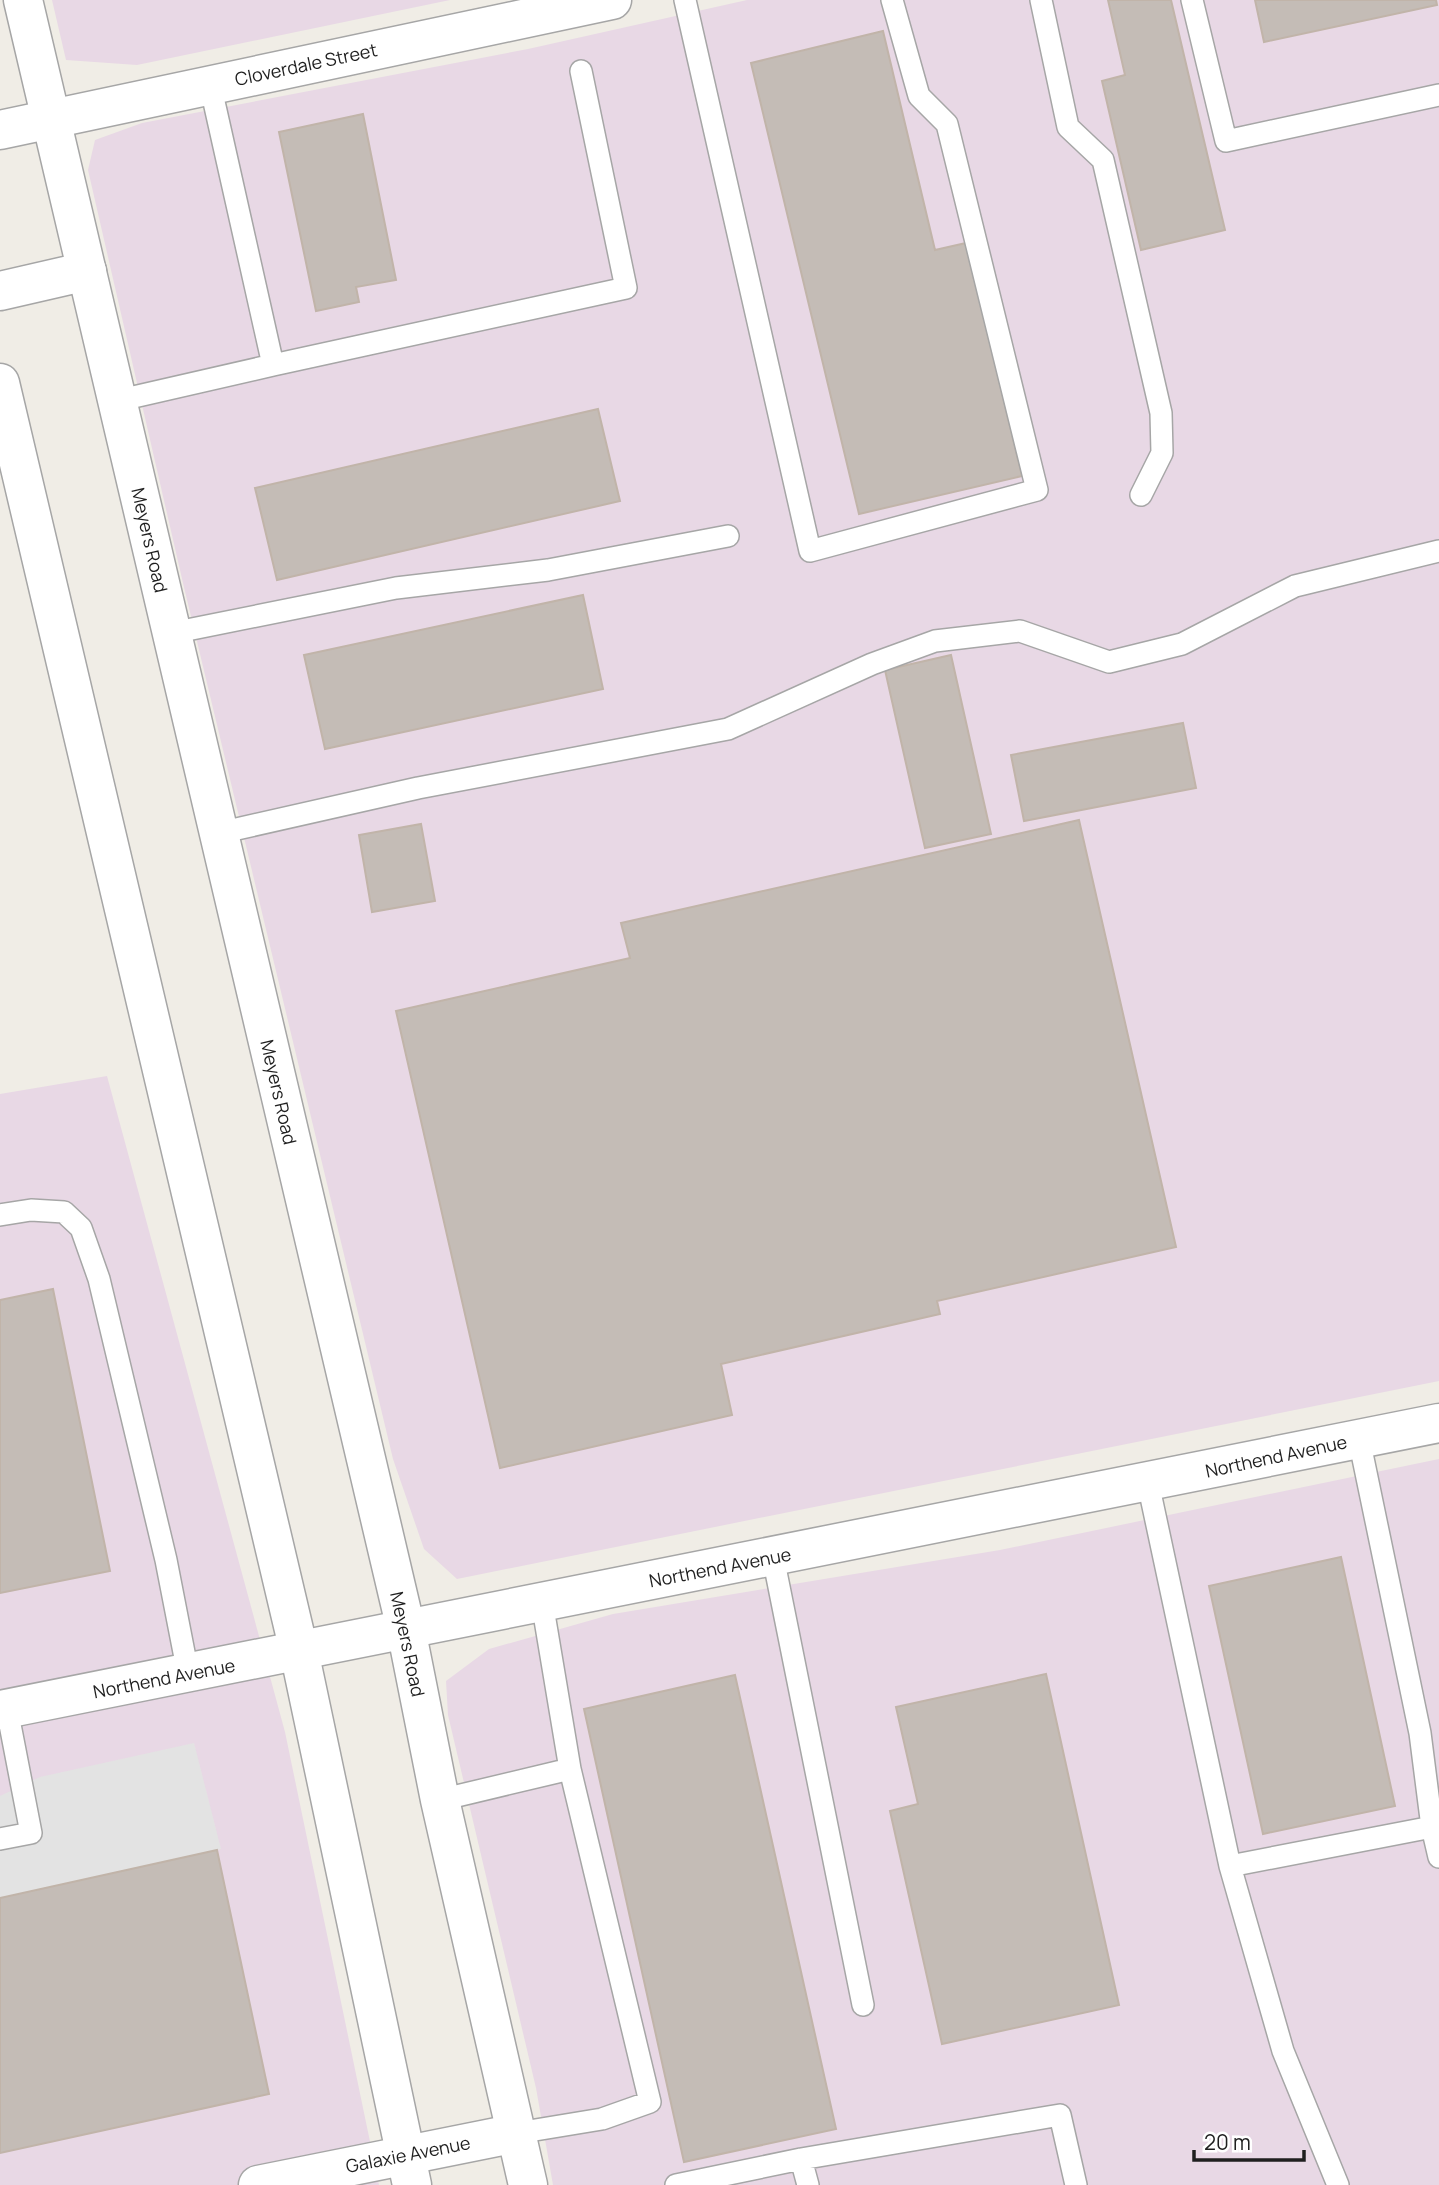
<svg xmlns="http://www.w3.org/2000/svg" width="1439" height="2185" font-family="Manrope,sans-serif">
<rect width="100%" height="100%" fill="#f0ede6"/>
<!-- industrial -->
<path fill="#e8d8e5" d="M52,0H450L137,65L66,60Z
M747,0H1439V1381L457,1579L424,1549L393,1459L183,583L88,170L95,140L142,123L528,49Z
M107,1076L285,1732L379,2185H0V1094Z
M1439,1459V2185H553L536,2088L448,1715L446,1681L489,1649L613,1614L1000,1550Z"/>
<!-- parking -->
<path fill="#e3e3e3" d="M194,1743L221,1849L0,1898V1796L40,1777Z"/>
<!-- building -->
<path fill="#c4bcb6" stroke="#c1b4a9" stroke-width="2" d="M1108,0H1171L1225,230L1141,250L1102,81L1125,75Z
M1255,0H1436L1437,5L1264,42Z
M883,31L935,250L966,243L1022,476L859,514L751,63Z
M363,114L396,280L356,287L359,302L316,311L279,132Z
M598,409L620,501L277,580L255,488Z
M583,595L603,689L325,749L304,655Z
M951,655L991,834L925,848L885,670Z
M1183,723L1196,788L1024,821L1011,755Z
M1079,820L1176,1247L937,1301L940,1314L721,1364L732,1415L500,1468L396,1011L630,958L621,923Z
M421,824L435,901L372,912L359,835Z
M53,1289L110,1571L0,1593V1300Z
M1341,1557L1395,1806L1263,1834L1209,1586Z
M1046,1674L1119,2005L942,2044L890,1811L918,1804L896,1707Z
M735,1675L836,2129L684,2162L584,1709Z
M217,1850L269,2094L0,2153V1898Z"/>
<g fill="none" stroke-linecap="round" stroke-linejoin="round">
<defs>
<path id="service" d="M685,0L810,551L1037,490L947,124L919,96L892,0
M1041,0L1068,127L1103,160L1161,413L1162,453L1141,495
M1192,0L1226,141L1439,95
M273,365L626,288L581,71
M116,401L273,365L210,84
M172,633L396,588L548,570L728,536
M219,833L418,788L728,729L872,664L935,641L1020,631L1109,662L1182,644L1295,586L1439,551
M0,1215L31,1210L64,1212L81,1228L99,1279L166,1560L188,1673
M1148,1483L1230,1866L1432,1827L1420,1733L1359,1439
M773,1557L863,2005
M440,1800L570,1769L542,1602
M1432,1827L1439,1857
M0,1839L31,1833L7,1709
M1230,1866L1283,2051L1338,2185
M517,2133L602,2119L650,2102L570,1769
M801,2159L808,2185
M676,2185L801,2159L1060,2115L1076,2185"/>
<path id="minor" d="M0,130L612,0
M0,291L87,271
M0,1710L1439,1423
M258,2185L517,2133"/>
<path id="tertiary" d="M23,0L406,1629L440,1800L528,2185
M0,383L299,1651L412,2185"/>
</defs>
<!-- service casing -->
<use href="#service" stroke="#a6a6a6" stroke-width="24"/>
<!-- minor casing -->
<use href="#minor" stroke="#a6a6a6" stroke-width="41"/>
<!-- tertiary casing -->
<use href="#tertiary" stroke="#a6a6a6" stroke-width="41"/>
<!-- service -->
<use href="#service" stroke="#fff" stroke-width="21"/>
<!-- minor -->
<use href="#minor" stroke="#fff" stroke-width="38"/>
<!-- tertiary -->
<use href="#tertiary" stroke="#fff" stroke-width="38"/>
</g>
<g text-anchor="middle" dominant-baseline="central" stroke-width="7" stroke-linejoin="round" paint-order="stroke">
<!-- street labels -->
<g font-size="18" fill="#1f1f1f" stroke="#fff">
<text transform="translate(306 64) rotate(-12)">Cloverdale Street</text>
<text transform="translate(150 540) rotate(77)">Meyers Road</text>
<text transform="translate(279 1092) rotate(77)">Meyers Road</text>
<text transform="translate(1276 1456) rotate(-12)">Northend Avenue</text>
<text transform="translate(720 1567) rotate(-11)">Northend Avenue</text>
<text transform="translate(408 1644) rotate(78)">Meyers Road</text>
<text transform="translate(164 1678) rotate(-11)">Northend Avenue</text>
<text transform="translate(408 2154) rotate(-11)">Galaxie Avenue</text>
</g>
</g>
<!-- scale -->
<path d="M1194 2150v10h110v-10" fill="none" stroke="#1f1f1f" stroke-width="3.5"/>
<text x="1204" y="2150" font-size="21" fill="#1f1f1f" stroke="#ffffff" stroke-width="5" paint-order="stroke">20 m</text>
</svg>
